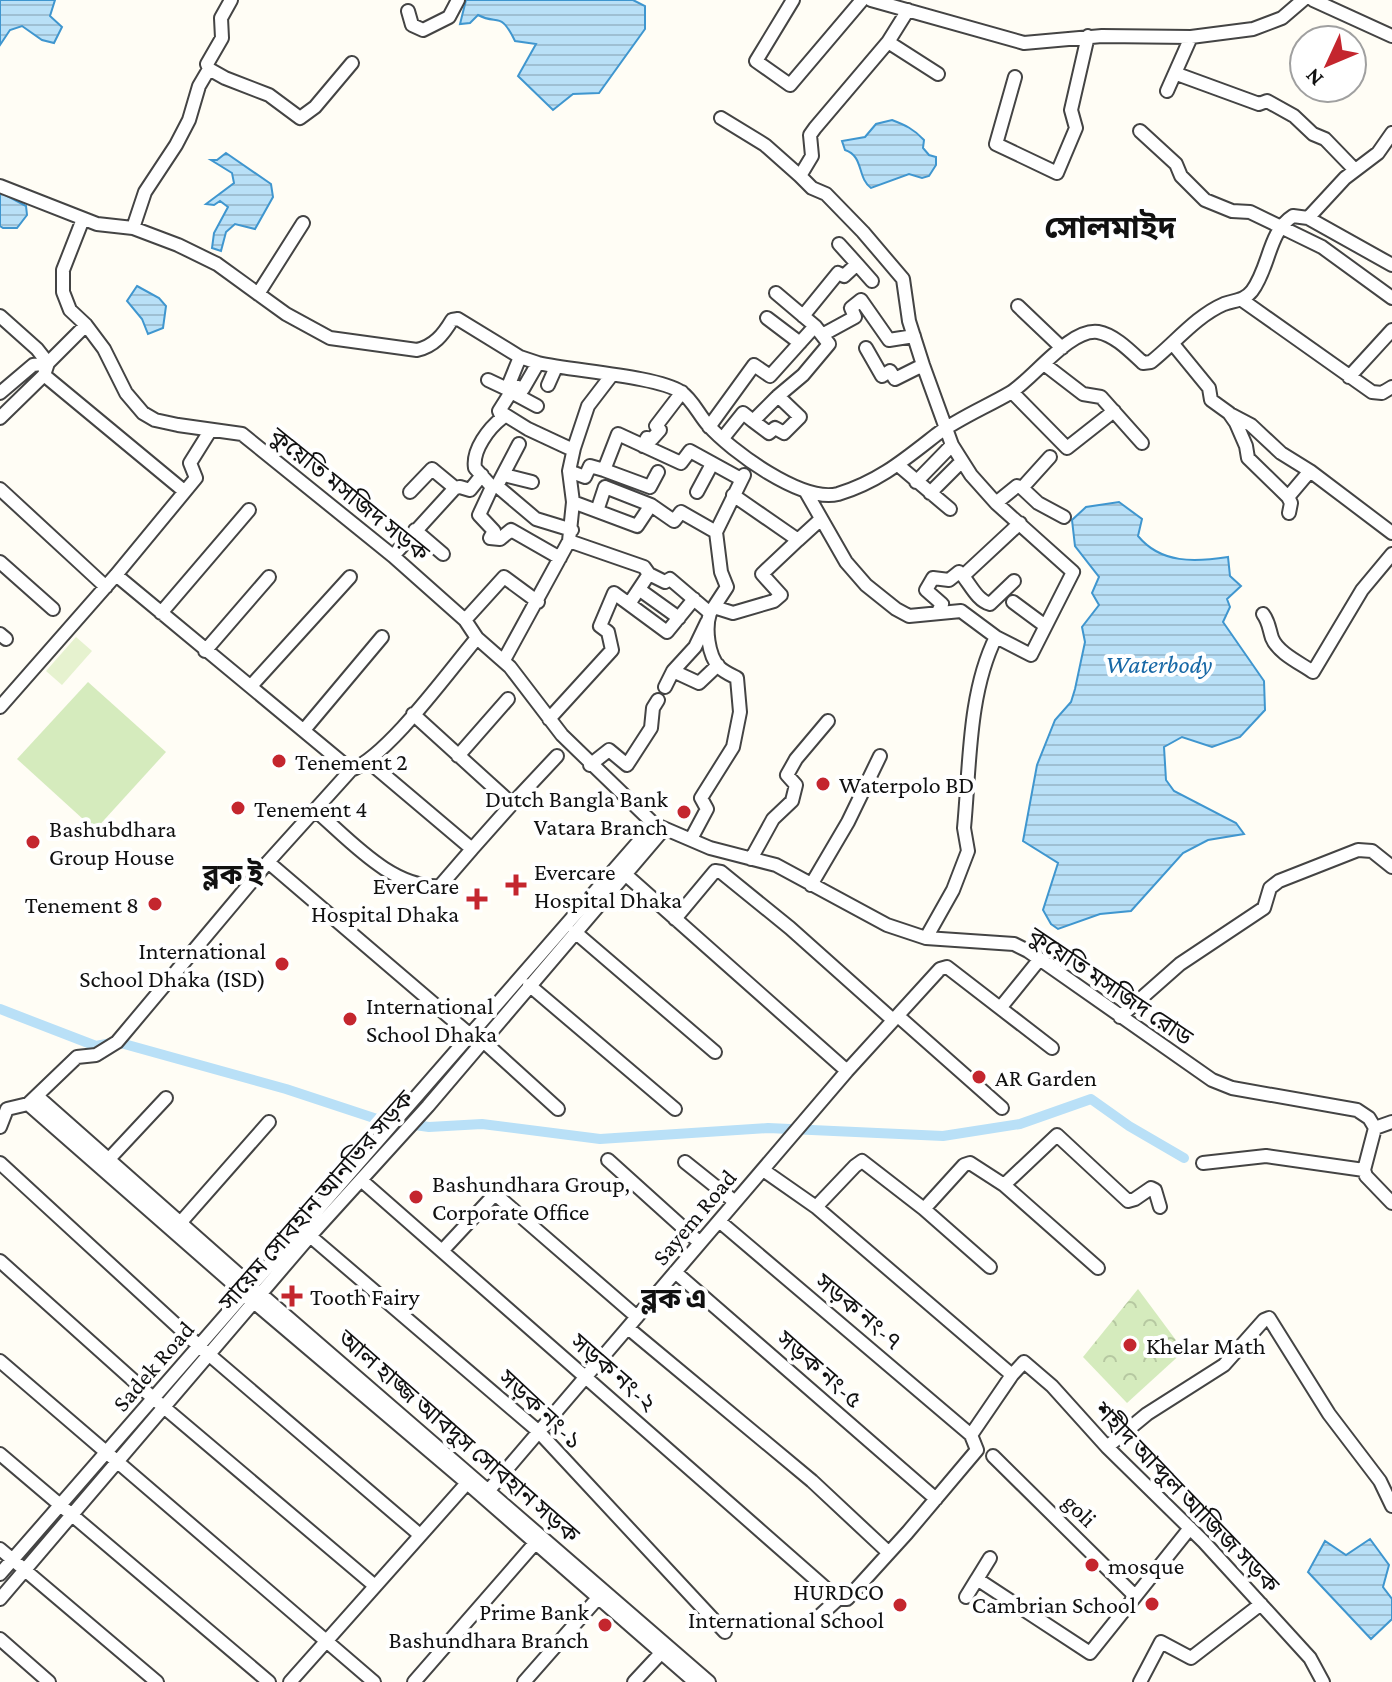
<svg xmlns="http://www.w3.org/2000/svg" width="1392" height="1682" font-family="'Crimson Pro','Noto Sans Bengali',serif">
<defs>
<pattern id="park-crowns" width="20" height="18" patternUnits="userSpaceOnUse" patternTransform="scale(2)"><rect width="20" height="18" fill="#d5ebbd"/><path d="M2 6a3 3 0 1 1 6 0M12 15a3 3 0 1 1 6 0" fill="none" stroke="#b6c8a1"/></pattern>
<pattern id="water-rules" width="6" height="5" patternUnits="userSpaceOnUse" patternTransform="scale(2)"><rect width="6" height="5" fill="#b9e0f7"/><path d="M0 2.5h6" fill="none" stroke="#9ebfd3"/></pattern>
</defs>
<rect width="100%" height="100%" fill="#fffdf5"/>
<!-- grass -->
<path fill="#d5ebbd" d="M88,682L166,752L95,830L17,759Z"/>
<!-- park -->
<path fill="url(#park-crowns)" d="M1138,1289L1184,1351L1127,1403L1083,1357Z"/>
<!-- pitch -->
<path fill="#e6f2cf" d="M76,637L92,651L62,685L46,671Z"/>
<!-- water -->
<path fill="url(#water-rules)" stroke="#3f96cf" stroke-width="2" d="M0,0H55L50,16L62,27L54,43L42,40L22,26L10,30L0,45Z
M466,0H633L645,6V29L599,93L573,94L553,110L518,76L536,44L515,41C500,10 498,26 478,15L470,23L460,24Z
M892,120C905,125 914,129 924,140L923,148L929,155L936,157V165L929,176L922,178L909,174L871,188C857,178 864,156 845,150L842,141L865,137L876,124Z
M226,153L271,184L273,197L255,229L235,224L226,232L221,251L212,248L214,233L228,207L220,201L214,205L206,204L234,183L232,173L211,160H217Z
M0,192L26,206L27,215L17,228H3L0,226Z
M137,286L159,298L166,306L163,328L148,334L142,319L127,301Z
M1119,502L1142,519L1138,536C1161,564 1195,562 1228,557L1230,576L1241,586L1227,599L1230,607L1223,622L1264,681L1265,710L1240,737L1212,747L1182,737L1164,747L1166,780L1174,791L1236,823L1244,834L1208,840L1183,853L1131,911L1100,914L1058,929L1051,924L1043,910L1058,863L1023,841L1037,765L1055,720L1071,702L1075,689L1085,642L1082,627L1099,605L1092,593L1099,577L1075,546L1072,520L1086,507Z
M1370,1539L1389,1565L1383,1587L1392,1599V1619L1371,1639L1308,1572L1325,1541L1346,1555Z"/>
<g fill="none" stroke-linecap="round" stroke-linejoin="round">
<!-- canal -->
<path stroke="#b9e0f7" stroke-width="10" d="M0,1009L96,1046L117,1042L286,1089L380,1120L429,1127L482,1124L600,1139L768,1128L943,1136L1020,1124L1091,1099L1129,1126L1184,1158"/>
<defs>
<path id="minor" d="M793,0L756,61L790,85L862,0
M871,0L1024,43L1102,36L1191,37L1253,29L1282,18L1303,0
M1313,0L1392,36
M408,11L412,25L423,30L449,17L458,0
M888,42L938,74
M209,69L225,78L269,95L300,118L315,107L352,63
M1177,74L1259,104L1267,101L1294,116L1313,134L1325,139L1355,170
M1015,77L996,144L1057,173L1076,128L1071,110L1088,36
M1167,91L1191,37
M721,118L765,145L800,176
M1140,131L1176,164L1181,176L1205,200L1232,211L1250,212L1322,247L1392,298
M0,186L97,224L133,228L178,245L217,264L286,314L330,338L417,350C434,346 443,335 452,320L458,319L520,357L538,363C572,371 657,376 681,392C692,399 699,415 708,425C731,451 802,503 838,494C878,482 904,460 936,435C959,418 986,407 1010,393C1033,379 1070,328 1098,332C1115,335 1131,352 1143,363L1151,362C1174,344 1196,316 1224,304C1235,300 1244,301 1252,291C1270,267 1268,232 1293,216L1308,218L1392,265
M1308,218L1345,178L1378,153L1392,133
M83,219L63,270V292L70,310L86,325L104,349L126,393L143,413L155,420L178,425L242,434L393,556L465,620L477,638L510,667L562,735L654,824L710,848L776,865L887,925L926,938L1014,944L1028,951L1212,1080L1232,1088L1357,1110L1369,1118L1375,1128L1364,1170L1366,1176L1392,1203
M133,228L145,192L176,145L189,120L199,86L209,69L207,64L222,38L221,18L231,0
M839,244L857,264
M258,294L303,223
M1242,300L1372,392L1382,393L1392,387
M1018,306L1062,348
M0,316L37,349L48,363
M803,316L838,273L844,276L857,264L872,281
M767,318L800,343
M822,335L855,317L851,308L861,300L889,340L914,336
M1173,344L1209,388L1211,400L1229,413L1236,423L1246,446L1248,458L1288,497L1310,471L1392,533
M866,348L882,376L890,371L895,379L923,365
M1044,364L1083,394L1101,397L1142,443
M44,375L184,491
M1349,377L1392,330
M488,380L505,388L509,384L523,389L538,363
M509,384L520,357
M548,385L556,367
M1012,392L1067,448L1114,411
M0,393L33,365L48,363
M537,406L511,392L499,411L528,429L573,450
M499,411L502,418C489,428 472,450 475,468L492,487L497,486L536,519L572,530
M1232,415L1251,425L1281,453L1310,471
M0,418L44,375L48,363L86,325
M753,421L769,433L775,428L784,433L800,417L778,396L803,375L829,344L815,326
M709,427L754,365L770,376L815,326L776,293
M723,438L743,413L753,421L778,396
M643,446L647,438L652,439L660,430L656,426L682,392
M898,465L950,509
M604,470L650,487L658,472
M569,471L585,477L590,466L604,470L618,434L681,463L690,451L741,479
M504,475L532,482
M916,482L952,445
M497,486L519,444
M492,487L479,515L494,531L490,538L500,539L511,530L560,558
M1022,488L1038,503L1064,517
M0,489L106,587
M410,492L432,469L455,488
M697,492L712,464
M806,492L846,562L866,585L896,609L909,616L961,611L996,637L1031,655L1073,572L996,503L971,475L952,445L923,365L909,321L903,279L863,232L826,194L812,188L800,176L812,156L810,135L815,128L888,42L908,10
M930,493L962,461
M733,495L798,540L821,519
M1288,497L1291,503L1289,513
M573,502L637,526L651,505L674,521L681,512L716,532
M996,503L1017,486L1022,488L1050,457
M597,511L605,487L651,505
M415,530L443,554
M569,541L644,567L649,574L665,582L670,579L710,613C705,628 708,655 719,667C724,672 731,675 737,678L740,712L733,747L701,798L707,809L691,839
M393,556L455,488L460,487L470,490L482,475
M0,562L53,609
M116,575L351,770
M963,576C971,586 978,601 990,604L1014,581
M640,590L679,618
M1013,602L1044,625
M629,604L667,632L694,599
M714,607L733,613L774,601L781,595L762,574L798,540
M938,612L942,604L926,590L933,578L949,580L959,572L963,576L1020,523
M161,613L249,510
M710,613L727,587L721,572L716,532L744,475
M1263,614C1269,622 1269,629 1272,638C1278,653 1300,663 1313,672L1362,590L1392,554
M465,620L504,577L538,602
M0,634L6,639
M205,651L269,577
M504,660L569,541L573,502L569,471L574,448L588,406L611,376
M673,671L695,647L707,622
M251,686L350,577
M665,687L673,671L699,683L718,665
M0,707L116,575L196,478L190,463L210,431
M549,719L612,650L608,632L600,626L614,593L629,604L649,574
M304,730L382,637
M458,756L508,699
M369,762L472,849L512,804L413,714
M590,765L609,750L627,765L651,728L653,708L658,700
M512,804L557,756
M316,811C350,840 392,889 440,886L472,849
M751,859L773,819L792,801L796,785L787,775L796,759L828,721
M268,862L475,1039
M625,874L847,1071
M811,885L848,822L880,756
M675,919L715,871L721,872L790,928L893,1020
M575,932L715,1052
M926,938L953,890L968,851L964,828C970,766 968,693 996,637
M529,985L675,1109
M1001,1007L1039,960
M898,1016L1002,1108
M1120,1017L1180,964L1264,908L1270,888L1279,881L1358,850L1372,851L1392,867
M482,1040L558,1109
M37,1096L262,1295L709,1682
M28,1104L255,1303L467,1483L695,1682
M0,1127L7,1109L28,1104L77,1057L96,1055L117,1042L268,862L351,770C388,756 449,671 477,638
M1375,1128L1392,1122
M109,1159L166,1098
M608,1160L700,1243
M685,1162L735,1202
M0,1163L199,1346L420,1535
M1203,1163L1266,1156L1364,1170
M763,1170L816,1207L1012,1375
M361,1180L838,1599
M1004,1185L1057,1135L1128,1201L1135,1199L1151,1188L1155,1190L1160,1207
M816,1207L855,1166L862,1161L924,1209L990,1267
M924,1209L964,1165L970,1163L1004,1185L1098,1268
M719,1221L971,1435L977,1450L907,1533L847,1599H838L814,1621
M181,1222L269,1122
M310,1236L538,1431L725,1632
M442,1251L495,1194L637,1317
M0,1261L153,1398L375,1586
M675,1272L936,1499
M628,1328L812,1481L889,1553
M0,1361L374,1682
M971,1435L1012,1375L1024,1362L1052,1386L1107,1447L1204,1542L1310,1658L1323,1682
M1107,1447L1147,1414L1224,1365L1264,1320L1269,1318L1329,1414L1380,1481L1392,1506
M0,1454L269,1682
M993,1456L1135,1596
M489,1490L847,1071L940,969L947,967L1052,1048
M0,1549L157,1682
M990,1558L966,1597L977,1579L1090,1653L1190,1528
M0,1574L654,824
M0,1599L310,1236L428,1106L663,830
M0,1639L49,1682
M290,1682L467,1483
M414,1682L536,1542
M524,1682L597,1599
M634,1682L661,1653
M1140,1682L1161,1642L1191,1658L1261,1604"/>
</defs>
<!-- minor casing -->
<use href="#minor" stroke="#444" stroke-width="16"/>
<!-- minor -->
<use href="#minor" stroke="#fff" stroke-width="12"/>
</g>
<!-- markers -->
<g fill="#c4262e" stroke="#fff" stroke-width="3">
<circle cx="279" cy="761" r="8"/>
<circle cx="823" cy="784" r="8"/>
<circle cx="238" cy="808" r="8"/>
<circle cx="684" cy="812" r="8"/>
<circle cx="33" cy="842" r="8"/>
<path d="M512 873h8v8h8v8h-8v8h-8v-8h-8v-8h8z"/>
<path d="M473 887h8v8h8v8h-8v8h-8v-8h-8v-8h8z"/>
<circle cx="155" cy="904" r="8"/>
<circle cx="282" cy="964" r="8"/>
<circle cx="350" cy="1019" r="8"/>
<circle cx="979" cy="1077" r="8"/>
<circle cx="416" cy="1197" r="8"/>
<path d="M288 1284h8v8h8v8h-8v8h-8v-8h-8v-8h8z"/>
<circle cx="1130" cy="1345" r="8"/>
<circle cx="1092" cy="1565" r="8"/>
<circle cx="1152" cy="1604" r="8"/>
<circle cx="900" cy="1605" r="8"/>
<circle cx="605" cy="1625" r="8"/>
</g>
<g text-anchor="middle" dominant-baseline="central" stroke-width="8" stroke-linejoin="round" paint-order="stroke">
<!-- street labels -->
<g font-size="24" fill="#111" stroke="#fff">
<text transform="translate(350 494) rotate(39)">কুয়েতি মসজিদ সড়ক</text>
<text transform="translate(1111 986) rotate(34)">কুয়েতি মসজিদ রোড</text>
<text transform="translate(316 1200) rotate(-49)">সায়েম সোবহান আনভির সড়ক</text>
<text transform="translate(694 1217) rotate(-50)">Sayem Road</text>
<text transform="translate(859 1311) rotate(40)">সড়ক নং-৭</text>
<text transform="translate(153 1366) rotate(-49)">Sadek Road</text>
<text transform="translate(820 1369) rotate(41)">সড়ক নং-৫</text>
<text transform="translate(614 1372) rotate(41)">সড়ক নং-২</text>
<text transform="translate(541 1409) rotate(43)">সড়ক নং-১</text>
<text transform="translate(459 1436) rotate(41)">আল হাজ্জ আবদুস সোবহান সড়ক</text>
<text transform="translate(1187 1497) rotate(46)">শহীদ আব্দুল আজিজ সড়ক</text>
<text transform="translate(1080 1510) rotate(44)">goli</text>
</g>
<!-- poi labels -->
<g font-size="24" fill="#111" stroke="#fff" text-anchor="start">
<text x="295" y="761">Tenement 2</text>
<text x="839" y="784">Waterpolo BD</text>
<text x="668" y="798" text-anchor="end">Dutch Bangla Bank<tspan x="668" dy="28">Vatara Branch</tspan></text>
<text x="254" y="808">Tenement 4</text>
<text x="49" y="828">Bashubdhara<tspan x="49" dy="28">Group House</tspan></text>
<text x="534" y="871">Evercare<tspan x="534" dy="28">Hospital Dhaka</tspan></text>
<text x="459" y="885" text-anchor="end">EverCare<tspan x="459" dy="28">Hospital Dhaka</tspan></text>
<text x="139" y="904" text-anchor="end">Tenement 8</text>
<text x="266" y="950" text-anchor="end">International<tspan x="266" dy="28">School Dhaka (ISD)</tspan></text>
<text x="366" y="1005">International<tspan x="366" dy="28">School Dhaka</tspan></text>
<text x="995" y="1077">AR Garden</text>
<text x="432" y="1183">Bashundhara Group,<tspan x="432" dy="28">Corporate Office</tspan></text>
<text x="310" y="1296">Tooth Fairy</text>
<text x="1146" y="1345">Khelar Math</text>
<text x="1108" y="1565">mosque</text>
<text x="884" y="1591" text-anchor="end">HURDCO<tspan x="884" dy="28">International School</tspan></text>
<text x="1136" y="1604" text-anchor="end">Cambrian School</text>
<text x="589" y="1611" text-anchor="end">Prime Bank<tspan x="589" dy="28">Bashundhara Branch</tspan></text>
</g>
<!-- water labels -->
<g font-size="26" font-style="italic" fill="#1768a6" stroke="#fff">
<text x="1159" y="664">Waterbody</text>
</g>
<!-- quarter labels -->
<g font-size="28" font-weight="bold" fill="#111" stroke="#fff">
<text x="233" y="874">ব্লক ই</text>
<text x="674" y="1298">ব্লক এ</text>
</g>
<!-- district labels -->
<g font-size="32" font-weight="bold" fill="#111" stroke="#fff">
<text x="1110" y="227">সোলমাইদ</text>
</g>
</g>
<!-- north arrow -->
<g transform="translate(1328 64) rotate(226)"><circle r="38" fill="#ffffff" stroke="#a0a0a0" stroke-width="2"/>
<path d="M0-6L14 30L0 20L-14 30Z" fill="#c4262e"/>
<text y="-12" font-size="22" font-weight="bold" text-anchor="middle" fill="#111111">N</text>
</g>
</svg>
